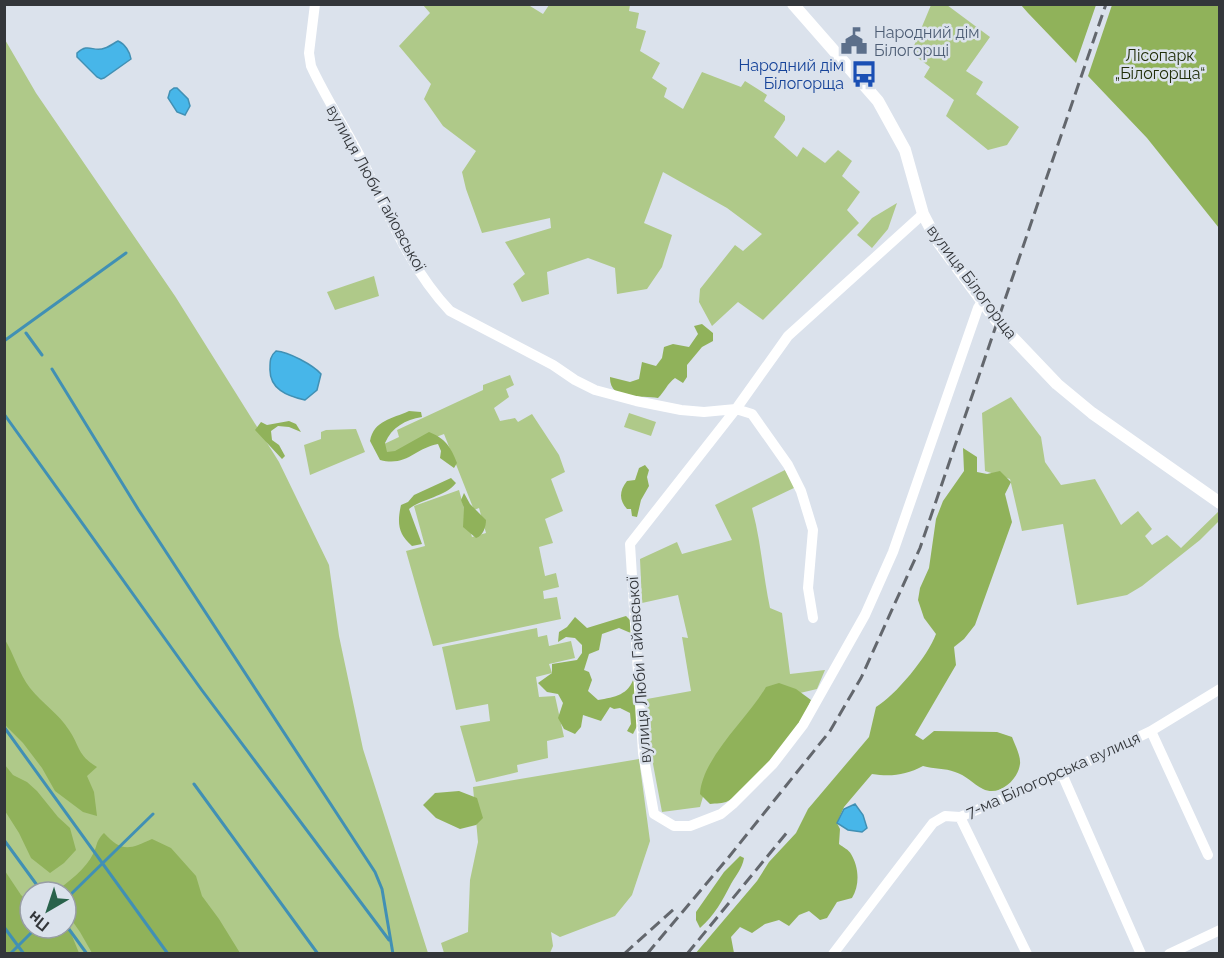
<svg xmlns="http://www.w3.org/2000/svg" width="1224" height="958" font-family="Raleway,sans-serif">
<rect width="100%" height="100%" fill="#dbe2ec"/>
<!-- green -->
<path fill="#afc989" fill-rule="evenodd" d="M423,5H531L530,6L543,14L549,5H630L629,11L639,13L636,28L646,31L640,51L660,63L652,78L667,88L664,97L683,109L702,72L741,87L745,81L767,95L764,101L785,116V120L774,137L797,157L803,147L825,163L838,150L852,161L842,176L860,192L847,210L859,223L763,320L738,302L712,326L699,302L700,289L735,245L743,251L762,234L727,208L663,172L644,223L672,235L662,267L647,289L617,294L615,268L588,258L547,272L549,294L522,302L513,284L525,274L505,242L551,228L550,218L482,233L466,189L462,172L476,151L443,126L424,99L431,84L399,46L430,13Z
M931,5H947L990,37L966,71L983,82L976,94L1019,127L1007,145L988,150L946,116L954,100L924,77L930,67L911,53Z
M4,38L36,93L175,296L279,462L329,565L339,636L363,749L428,953H5ZM30,892H66V928H30Z
M897,203L888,229L872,248L857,235L872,218Z
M374,276L379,296L335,310L327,292Z
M510,375L514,385L506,389L509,397L494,408L500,421L515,418L518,422L532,414L559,455L565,472L551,479L563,511L545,519L553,543L539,547L545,576L556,573L559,587L543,591L544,599L557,597L561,619L433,646L406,551L425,546L414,506L459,490L472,537L486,533L479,508L474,510L444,434L386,456L382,445L399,437L397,430L483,390V385Z
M1011,397L1041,437L1045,462L1061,485L1095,479L1121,525L1138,511L1152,529L1145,536L1152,545L1167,535L1181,548L1219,511V521L1200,540L1142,586L1127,595L1077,605L1063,524L1022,531L1010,479L985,471L982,413Z
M629,413L656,422L651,436L624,427Z
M356,429L365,452L310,475L304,445L321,439V432L326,430Z
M785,470L796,487L752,508C761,541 763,575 770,608L782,613L790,674L825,670L817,689L766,701L740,727L714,759L700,807L662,812L650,748L647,699L691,691L682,637L688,638L678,595L642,603L640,559L677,542L682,554L732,540L715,505Z
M537,628L538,637L547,635L549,646L571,641L575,658L549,664L552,673L536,677L539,697L555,696L564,737L547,741L548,758L517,765L518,772L476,782L460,726L490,721L488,704L456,710L442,647Z
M639,759L650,841L632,895L615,916L560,937L551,932L553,946L550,953H444L441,943L468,932L470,880L478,842L473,787Z"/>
<!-- forest -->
<path fill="#90b25a" d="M1021,5H1096L1076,63L1028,13Z
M1112,5H1219V228L1147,138L1088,76Z
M702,324L713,333V341L702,347L687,365V377L683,383L675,378C667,384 665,391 658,398C642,395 609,402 610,377L630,382L639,379L642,362L656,366L662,358L664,347L673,344L689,347L698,334L694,326Z
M409,411L421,412L422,417C405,420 392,427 385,443L387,452L395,451L429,432C445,438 451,447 457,463L454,468L440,458L441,451L438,444C415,448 407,467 380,460L370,441C374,420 392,419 409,411Z
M289,421L296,424L301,432L289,427L278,426L271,431L272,440L279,445L285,456L282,459L255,430L261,422L267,425Z
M963,448L977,457V472L987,474L1000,471L1011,482L1005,494L1012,522L975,625L964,639L954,647L956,665L915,735L923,740L934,731L997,732L1012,737C1015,745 1021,756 1020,764C1018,780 999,797 983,789C973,784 966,775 955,772C945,768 934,769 923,766C906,775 891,777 872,774L844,807L837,823L840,829L839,844C843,847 849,850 851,854C859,867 860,885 852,898L837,902L827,918L820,920L809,911L799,915L789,926L779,920L765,924L752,933L740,927L731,937L734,953L695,954L757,881L769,862L796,833L808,809L869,737L876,707C895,696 928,656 936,634L924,618L918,600L920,588L929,568L936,519L943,501L964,471Z
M645,465L649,470L647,477L649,486L641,500L637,517L632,516L631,509H627C619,500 619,491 627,481L635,480L639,468Z
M451,478L456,483C445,497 423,498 409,509L422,544L412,546C398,534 397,523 401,505L408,502L414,495Z
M464,493L470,504L486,520C486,527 483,536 476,538L463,527L464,508L461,500Z
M626,616L632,622L633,634L619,628L602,634L599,650L589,654L584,670L589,672L592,680L588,691L598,700C615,697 629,695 634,677L641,718L633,734L627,731L631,724L630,713L620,708L614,709L610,707L601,721L583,715L581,727L575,734L564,729L558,718L563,703L558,694L547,692L538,683L552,673V664L577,660L582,653V645L575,638L566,637L558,642L559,632L567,627L575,617L587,628Z
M4,638C14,654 19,674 30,688C42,703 59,714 69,730C80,746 77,755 97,767L87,776L94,792L97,816L83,812L55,791L42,768L23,743L5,725Z
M779,683L796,689L811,700C799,734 761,784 728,801C723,804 716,803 710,804L700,794C702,758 748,718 766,687Z
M5,765L13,775L27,782L37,791L58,817L70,828L76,850L64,863L50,873L31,858L19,833L5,811Z
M459,791L477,798L483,818L476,825L460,829L436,818L423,805L435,793Z
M104,833C122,853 130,849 152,839L171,848L196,876L202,896L219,919L240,953H92L80,932L66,912V892H55C68,882 86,869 93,854C98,845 95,842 104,833Z
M740,856L744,858C742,869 736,875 731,884C722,901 715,915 700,928L696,920V912L724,872Z
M5,871L21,895L30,903V928H66V921L79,953H5Z"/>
<!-- water -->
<path fill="#47b6e9" stroke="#4190b4" stroke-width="1.5" d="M118,41C125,44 130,52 131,59L104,78L101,79L97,77L77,57V53C89,42 93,53 105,48C109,47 114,43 118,41Z
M174,88H177L188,99L190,106L185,115L177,112L168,98L170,91Z
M276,351C289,352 313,365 321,374L317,390L305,400C287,396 269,389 270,368C270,361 270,356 276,351Z
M855,804L863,815L867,828L862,832L848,830L837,823L844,809Z"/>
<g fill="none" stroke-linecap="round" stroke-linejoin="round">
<!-- stream -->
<path stroke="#4190b4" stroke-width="3" d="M26,333L42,355
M4,341L126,253
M52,369L138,509L375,872L382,889L393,954
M4,414L201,689L389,940
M4,727L168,954
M194,784L318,954
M4,840L42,892
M66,899L153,814
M66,925L87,954
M4,927L24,954
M10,954L36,928"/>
<!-- minor -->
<path stroke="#fff" stroke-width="10" d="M315,4L309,53L311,66C327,101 349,133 366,168C389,217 412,271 450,311L553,365L575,380L595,390L636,401L681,410L704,412L736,409L752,414L788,465L801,491L813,530L808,588L813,618
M923,214L788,336L736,409L630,544L643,753L654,814L674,826H690L721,814L733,804L773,764L803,725L865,615L893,552L978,308L983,300
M1151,731L1208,855
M1062,774L1141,954
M960,817L1027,954
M833,954L933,823L945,816L960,817L1062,774L1151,731L1220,689
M1169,954L1220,930"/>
<!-- tertiary -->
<path stroke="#fff" stroke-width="12" d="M793,4L878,101L905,150L923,214L936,239L996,320L1057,384L1092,413L1220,503"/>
<!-- rail -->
<path stroke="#63676d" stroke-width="3" stroke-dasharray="12 6" stroke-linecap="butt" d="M624,954L675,908
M647,954L728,858L830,731L861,678L920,548L1106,4
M687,954L789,830"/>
</g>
<!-- icons -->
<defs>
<symbol id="civic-bare" viewBox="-9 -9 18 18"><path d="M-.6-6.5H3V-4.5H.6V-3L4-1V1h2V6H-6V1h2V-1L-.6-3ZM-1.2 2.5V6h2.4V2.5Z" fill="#5c6f8a" stroke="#dbe2ec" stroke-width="2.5" paint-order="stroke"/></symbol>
<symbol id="bus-bare" viewBox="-9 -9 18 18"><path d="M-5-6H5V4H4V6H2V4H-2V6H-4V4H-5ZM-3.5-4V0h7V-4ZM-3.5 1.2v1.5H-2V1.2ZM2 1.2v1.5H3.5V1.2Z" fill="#1a4fb4" stroke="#dbe2ec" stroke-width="2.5" paint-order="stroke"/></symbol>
</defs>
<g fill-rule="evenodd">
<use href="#civic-bare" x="835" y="22" width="38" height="38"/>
<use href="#bus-bare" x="845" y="55" width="38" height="38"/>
</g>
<g text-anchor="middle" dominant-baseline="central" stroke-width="5" stroke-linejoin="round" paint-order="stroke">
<!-- service labels -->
<g font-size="16" fill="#4e5e75" stroke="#dbe2ec" text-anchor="start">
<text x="874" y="32">Народний дім<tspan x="874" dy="18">Білогорщі</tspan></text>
</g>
<!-- park labels -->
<g font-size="16" fill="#212e09" stroke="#dbe2ec">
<text x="1160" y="55">Лісопарк<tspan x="1160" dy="18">„Білогорща“</tspan></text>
</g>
<!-- transit labels -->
<g font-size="16" fill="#164399" stroke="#dbe2ec" text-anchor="end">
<text x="844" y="65">Народний дім<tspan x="844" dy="18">Білогорща</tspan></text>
</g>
<!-- street labels -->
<g font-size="16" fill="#33363a" stroke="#dbe2ec">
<text transform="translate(376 188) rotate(61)">вулиця Люби Гайовської</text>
<text transform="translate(972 282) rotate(53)">вулиця Білогорща</text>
<text transform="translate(639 670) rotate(-94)">вулиця Люби Гайовської</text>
<text transform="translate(1053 775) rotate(-24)">7-ма Білогорська вулиця</text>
</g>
</g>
<!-- border -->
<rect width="1224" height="958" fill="none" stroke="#33363a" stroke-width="12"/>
<!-- north arrow -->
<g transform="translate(48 910) rotate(219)"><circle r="28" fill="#dbe2ec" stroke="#989da5" stroke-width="1.5"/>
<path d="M0-4.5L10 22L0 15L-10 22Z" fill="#29624b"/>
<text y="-9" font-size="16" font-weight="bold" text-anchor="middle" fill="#33363a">Пн</text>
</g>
</svg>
